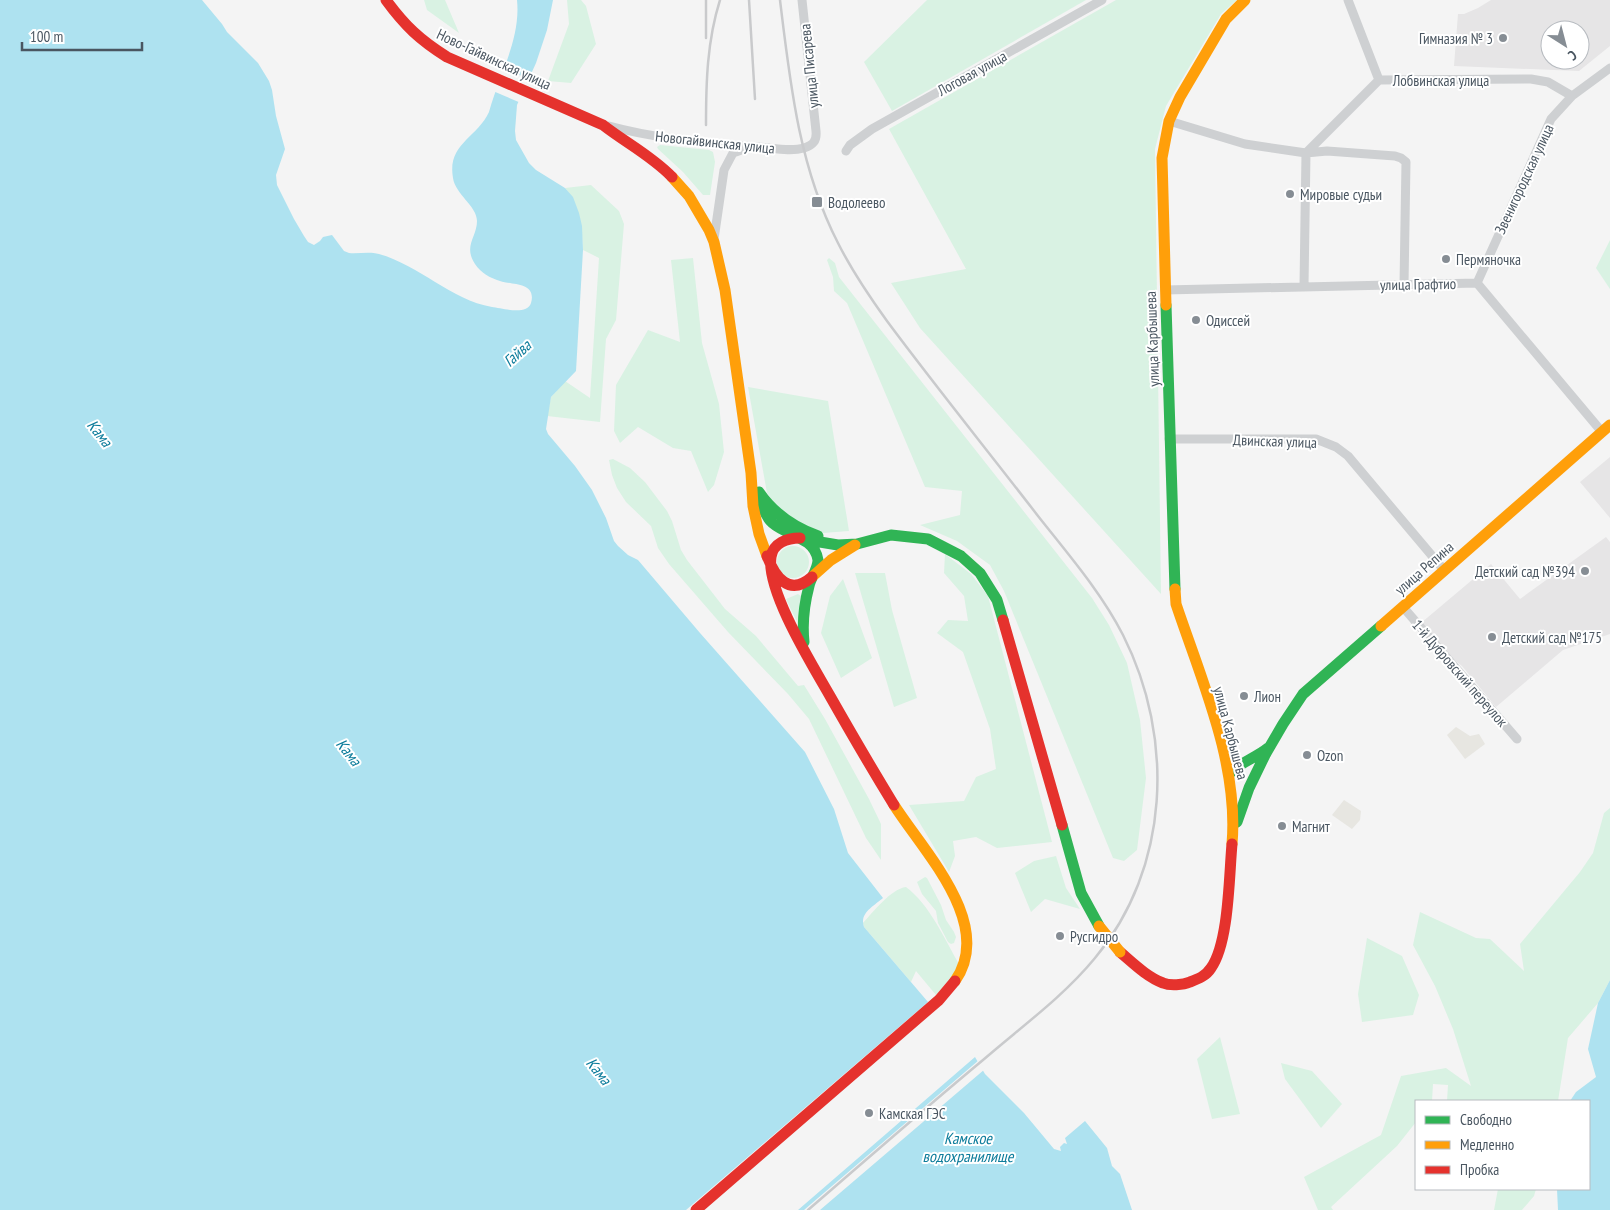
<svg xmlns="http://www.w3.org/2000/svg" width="1610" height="1210" font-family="'PT Sans Narrow',sans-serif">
<rect width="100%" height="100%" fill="#f4f4f4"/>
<!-- education -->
<path fill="#e6e5e6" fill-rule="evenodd" d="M1491,0H1610V46L1579,71L1454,66L1458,14H1464L1478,8ZM1550,30H1580V60H1550Z
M1610,457V518L1580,482Z
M1606,537L1610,542V634L1563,650L1496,707L1462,666L1447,654L1421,623L1491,564L1520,599Z"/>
<!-- green -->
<path fill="#d9f2e3" d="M424,0H445L459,33L427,10Z
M567,0H581L586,6L596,44L571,83L548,81L569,24Z
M927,0H1086L892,111L864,62Z
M1116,0H1237L1221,14L1166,106L1155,149L1161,594L920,328L891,283L966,269L889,129Z
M660,145L709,150L713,152L715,162L710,195H703L683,172L658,149L657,147Z
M591,185L619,211L624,224L616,320L606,339L600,422L547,416L551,397L565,381L590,398L599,258L583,250C582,228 580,205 565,188Z
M1610,240V289L1596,268Z
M693,258L702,343L719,404L724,452L714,485L708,492L691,451L673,448L638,427L620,443L614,431L616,385L648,330L680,342L671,260Z
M829,258L835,263L839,277L1092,598L1109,625L1127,663L1140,720L1146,778L1137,850L1124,861L1113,858L1004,591L990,565L957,541L920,525L960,515L962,491L925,487L847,303L834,291L833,277L827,260Z
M748,387L828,401L849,531L823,533L802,526L782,513L767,493Z
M613,459L630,468L645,482L667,511L672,521L681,550L687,560L725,609L756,636L798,686L804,685L825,719L869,799L881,824V860L866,838L809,719L788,694L728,632L669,564L658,548L651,526L626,502L617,488L612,475L609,460Z
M777 562a16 16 0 1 1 32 0a16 16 0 1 1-32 0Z
M945,554L971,574L988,596L1052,842L997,848L976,837L953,841L955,856L949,872L909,805L964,801L976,777L996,769L990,729L963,652L937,633L948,620L968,621L964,596L944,573Z
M855,573H885L892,610L917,698L894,707Z
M843,579L872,658L841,678L821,633L830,596Z
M798,594L801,596L798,624L786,599Z
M1610,808V980L1598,1003L1568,1038L1558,1101H1447L1448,1085L1433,1084L1432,1101H1416V1122L1397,1146L1331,1207L1333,1210H1318L1304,1177L1381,1135L1401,1076L1446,1068L1471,1086L1453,1029L1435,986L1413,945L1420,912L1476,938L1490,939L1524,971L1520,944L1580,872L1593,853L1604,813Z
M1056,856L1066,888L1080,909L1045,899L1031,912L1015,873L1034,861Z
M925,877L927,878L941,905L946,920L954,932L956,937L954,943L951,944L948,942L938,923L936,911L922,894L917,882Z
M906,887C930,905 944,938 959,964V968L936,995L916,971L911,982L864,927L863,923C873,912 891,889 906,887Z
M1367,938L1402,956L1419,995L1413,1015L1362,1022L1358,994Z
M1220,1037L1240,1114L1212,1119L1197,1059Z
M1281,1063L1312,1071L1342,1104L1321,1128L1285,1079Z
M1498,1189H1536L1534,1196L1522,1210H1494Z"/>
<!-- sand -->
<path fill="#e7e6e1" d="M1456,727L1470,736L1479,734L1485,744L1465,759L1447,735Z
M1344,800L1361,811L1360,820L1352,829L1332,815Z"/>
<!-- water -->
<path fill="#aee2f0" d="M0,0H202L222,24L227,32L258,63L269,81L272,90L276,116L285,149L276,175L277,185L294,219L304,236L308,242L314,245L320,241L323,237L332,235L344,251L349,253C359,254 369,251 379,254C419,265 451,300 492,307C502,308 527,316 531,303C537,282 512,285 500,281C490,278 481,273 475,264C463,246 477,237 477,221C477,206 455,194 453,178C447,144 477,138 489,112C499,75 521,39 517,0H553L547,30L536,63L517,105L515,131L516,140L529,163L536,170L565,188L573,197L579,213L582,226L583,250L576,371L551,397L546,429L548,434L575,466L592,490L606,518L614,541L618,546L628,555L638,560L700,633L805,752L834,809L848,853L883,898C874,906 859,913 864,927L928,1002L686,1210H0Z
M1610,980V1210H1558L1557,1189H1589V1101H1570L1576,1092L1596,1077L1588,1049L1598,1003Z
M975,1057L985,1074L1024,1113L1054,1149L1061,1151L1060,1147L1064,1143L1067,1144L1065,1138L1085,1121L1107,1148L1112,1166L1120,1174L1132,1210H798Z"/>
<!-- pier -->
<path fill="#f4f4f4" d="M502,68L532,80L521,103L493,91Z
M979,1060L985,1069L820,1210H804Z"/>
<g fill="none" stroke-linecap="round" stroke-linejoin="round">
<!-- street -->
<path stroke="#ced0d2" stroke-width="9" d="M1348,0L1379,80
M1169,121L1245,144L1306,153L1379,80L1531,79L1548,82L1572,96
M609,126C657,139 708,144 758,147C773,148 790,152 804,148C813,145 817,141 816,131L802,0
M846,151L850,145L872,129L1102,0
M714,239L724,170L733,153L747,148
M1477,283L1551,119L1572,96L1610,68
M1304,286L1306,153L1327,151L1395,156L1401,158L1406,162L1404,285
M1165,290L1477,283L1602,432
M1169,439H1316L1336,447L1348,456L1444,570
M1403,607L1517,739"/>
<!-- fast -->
<path stroke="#30b455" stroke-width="11" d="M1166,305L1175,589
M759,492C774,514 793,527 818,536
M758,493C770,534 777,523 808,543C813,547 817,553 818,560C818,569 811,577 809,586C804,605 802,623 804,642
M802,539L838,545L857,544L891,535L928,539L961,556L980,573L997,600L1003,620
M1229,774C1240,762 1256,758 1268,748
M1237,822L1249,788L1265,755L1283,724L1303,694L1381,626
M1062,825L1081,893L1099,926"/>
<!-- slow -->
<path stroke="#ff9f0a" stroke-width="11" d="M672,177L689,196L709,230L714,242L725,290L751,473L753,506L759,534L767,556
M1166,305L1162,158L1169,121L1180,97L1226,19L1245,0
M813,576L831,560L855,545
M1175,589L1176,604C1201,679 1239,763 1232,844
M1381,626L1610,425
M894,805C924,852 995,924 955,981"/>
<!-- jam -->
<path stroke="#e5322d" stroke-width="11" d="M386,0C405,26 420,40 447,57L603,125C626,143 652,156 672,177
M800,538C787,538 773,543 771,557C766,591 813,666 830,696C851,733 872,769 894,805
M767,556C775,577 789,597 812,577
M1003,620L1062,825
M1120,952C1133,963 1147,977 1163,983C1170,986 1183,985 1190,982C1198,979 1206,976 1211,968C1229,943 1229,876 1232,844
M696,1210L939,1000L955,981"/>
<!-- rail -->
<path stroke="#c9cacc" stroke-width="2.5" d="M706,0V38
M749,0L755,99
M780,0C790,83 799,167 838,243C852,271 869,296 887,321C936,387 988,451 1038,516C1068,554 1101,592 1123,635C1175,738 1170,868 1095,958C1063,997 1021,1027 983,1060C924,1109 866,1160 808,1210
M706,125C706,83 707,41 720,0"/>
<!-- slow-bridge -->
<path stroke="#ff9f0a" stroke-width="11" d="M1099,926L1120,952"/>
</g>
<!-- markers -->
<g fill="#868d94" stroke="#fff" stroke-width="2">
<circle cx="1503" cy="38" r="5"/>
<circle cx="1290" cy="194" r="5"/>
<rect x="811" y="196" width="12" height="12" rx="2.5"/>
<circle cx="1446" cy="259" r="5"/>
<circle cx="1196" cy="320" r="5"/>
<circle cx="1585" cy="571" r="5"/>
<circle cx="1492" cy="637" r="5"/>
<circle cx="1244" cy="696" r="5"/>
<circle cx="1307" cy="755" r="5"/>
<circle cx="1282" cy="826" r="5"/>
<circle cx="1060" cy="936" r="5"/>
<circle cx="869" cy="1113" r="5"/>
</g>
<g text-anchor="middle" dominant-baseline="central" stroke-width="4" stroke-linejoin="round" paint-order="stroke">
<!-- poi labels -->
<g font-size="15" fill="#4a5661" stroke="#fff" text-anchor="start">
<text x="1493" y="38" text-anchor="end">Гимназия № 3</text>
<text x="1300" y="194">Мировые судьи</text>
<text x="828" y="202">Водолеево</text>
<text x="1456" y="259">Пермяночка</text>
<text x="1206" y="320">Одиссей</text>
<text x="1575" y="571" text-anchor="end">Детский сад №394</text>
<text x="1502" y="637">Детский сад №175</text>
<text x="1254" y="696">Лион</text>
<text x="1317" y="755">Ozon</text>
<text x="1292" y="826">Магнит</text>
<text x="1070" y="936">Русгидро</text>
<text x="879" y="1113">Камская ГЭС</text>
</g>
<!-- street labels -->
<g font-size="15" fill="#4a5661" stroke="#fff">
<text transform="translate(494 59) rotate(25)">Ново-Гайвинская улица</text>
<text transform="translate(809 66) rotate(-96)">улица Писарева</text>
<text transform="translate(972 73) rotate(-29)">Логовая улица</text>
<text x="1441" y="80">Лобвинская улица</text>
<text transform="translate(715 142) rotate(6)">Новогайвинская улица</text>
<text transform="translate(1524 179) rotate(-65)">Звенигородская улица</text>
<text transform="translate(1418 284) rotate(-1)">улица Графтио</text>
<text transform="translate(1152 339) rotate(-92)">улица Карбышева</text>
<text transform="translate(1275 441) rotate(2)">Двинская улица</text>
<text transform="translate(1424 568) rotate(-41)">улица Репина</text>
<text transform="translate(1460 673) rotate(49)">1-й Дубровский переулок</text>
<text transform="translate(1231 733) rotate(75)">улица Карбышева</text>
</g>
<!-- water labels -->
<g font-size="16" font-style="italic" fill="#0c7c9b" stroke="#fff">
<text transform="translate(517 353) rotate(-42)">Гайва</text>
<text transform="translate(100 433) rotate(52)">Кама</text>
<text transform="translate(349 752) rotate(52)">Кама</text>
<text transform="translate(599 1071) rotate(52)">Кама</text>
<text x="968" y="1138">Камское<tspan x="968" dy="18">водохранилище</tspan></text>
</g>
</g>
<!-- legend -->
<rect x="1415" y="1100" width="175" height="90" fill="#ffffff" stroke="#b7bbc0"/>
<rect x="1425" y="1116" width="25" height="8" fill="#30b455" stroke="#b7bbc0"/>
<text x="1460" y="1125" font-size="15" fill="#4a5661">Свободно</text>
<rect x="1425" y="1141" width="25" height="8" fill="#ff9f0a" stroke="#b7bbc0"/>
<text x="1460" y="1150" font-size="15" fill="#4a5661">Медленно</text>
<rect x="1425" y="1166" width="25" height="8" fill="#e5322d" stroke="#b7bbc0"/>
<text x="1460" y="1175" font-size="15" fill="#4a5661">Пробка</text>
<!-- north arrow -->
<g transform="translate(1565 45) rotate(144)"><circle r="24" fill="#ffffff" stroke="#b7bbc0"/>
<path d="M0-4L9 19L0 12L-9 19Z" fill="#868d94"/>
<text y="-8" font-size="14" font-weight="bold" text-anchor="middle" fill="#4a5661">С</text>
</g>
<!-- scale -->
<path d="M22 42v8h120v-8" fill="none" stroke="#4a5661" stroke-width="2.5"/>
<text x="30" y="42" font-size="15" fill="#4a5661" stroke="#ffffff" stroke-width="4" paint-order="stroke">100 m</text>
</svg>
